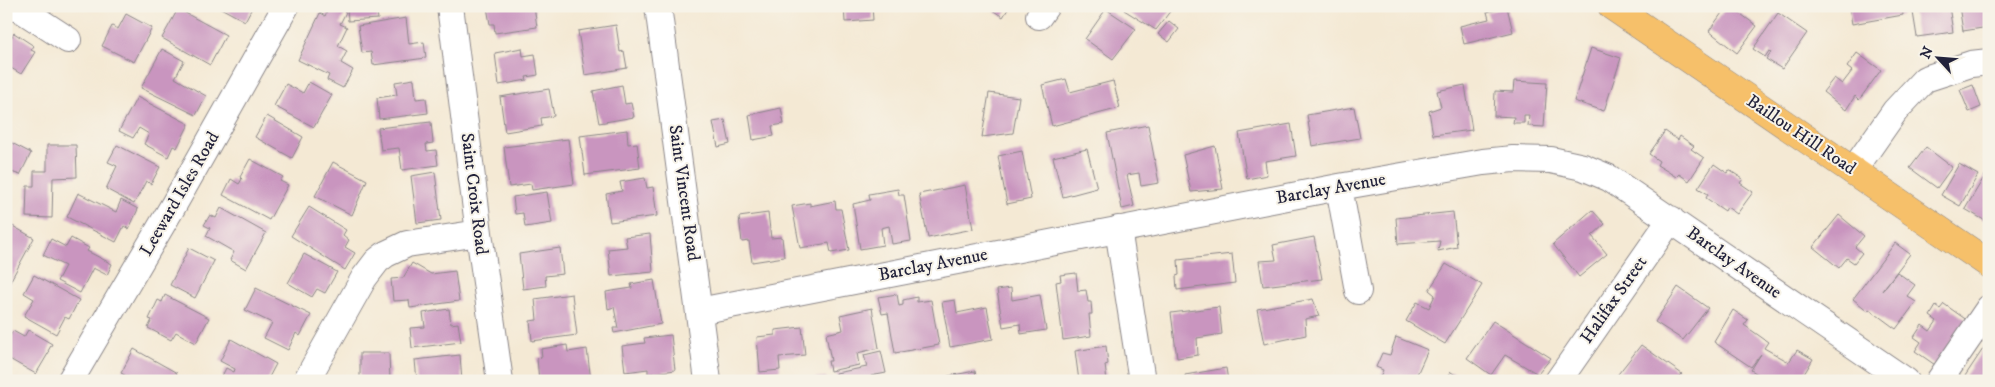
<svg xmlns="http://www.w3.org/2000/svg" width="1995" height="387" font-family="'IM FELL DW Pica',serif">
<rect width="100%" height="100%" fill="#f7f3e8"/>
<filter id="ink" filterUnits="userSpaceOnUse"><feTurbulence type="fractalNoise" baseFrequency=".02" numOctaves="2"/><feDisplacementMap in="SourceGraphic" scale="10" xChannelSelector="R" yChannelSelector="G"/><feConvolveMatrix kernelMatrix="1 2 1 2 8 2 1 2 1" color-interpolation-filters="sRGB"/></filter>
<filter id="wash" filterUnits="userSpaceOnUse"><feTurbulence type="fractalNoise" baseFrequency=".0096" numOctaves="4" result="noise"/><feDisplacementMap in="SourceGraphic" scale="20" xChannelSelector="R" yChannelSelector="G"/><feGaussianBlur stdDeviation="1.12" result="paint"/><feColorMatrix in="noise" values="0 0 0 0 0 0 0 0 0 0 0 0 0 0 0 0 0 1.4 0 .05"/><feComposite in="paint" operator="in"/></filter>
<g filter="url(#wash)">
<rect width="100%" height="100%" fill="#f4e9d4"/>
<g id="blocks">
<!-- building -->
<path fill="#c995bf" d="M217,6H253L245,21Z
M330,6H335L346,12L340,24L347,27L338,46L347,51L341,63L353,70L343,88L327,80L329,75L298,60L320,13L325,16Z
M347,6H358V9L377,6H408V9L377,12L378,19L348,21Z
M534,6L537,27L495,33L494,24H490L487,7Z
M844,6H872L873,20L845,22Z
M986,6H1010L1003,17Z
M1126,6H1174L1156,30L1124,10Z
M1727,6H1730L1757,26L1737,53L1709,31Z
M1849,6H1902L1903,15L1852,24Z
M1912,6H1949L1953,32L1917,37Z
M1959,6H1989V27L1963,31Z
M1507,7L1513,32L1464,44L1460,26L1489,19L1487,12Z
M178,9L226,35L210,65L162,38Z
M1106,9L1136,29L1113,59L1085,39Z
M1778,13L1807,33L1782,69L1766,59L1771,52L1769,51L1765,57L1753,49Z
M126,14L152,28L134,62L102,46L112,26L118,29Z
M406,18L409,44L424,42L426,58L373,65L371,52L362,53L358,26Z
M1169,21L1179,29L1169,42L1158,34Z
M616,25L620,52L624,51L627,68L585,75L578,31Z
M14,33L34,46L31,50L35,52L21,74L6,65V38L8,36L11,38Z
M522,48L523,56L535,54L538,75L526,77L527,80L499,85L495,53Z
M1591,48L1621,58L1604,111L1574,101Z
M162,49L184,61L175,78L206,96L196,115L141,88Z
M1857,53L1881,70L1859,100L1855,96L1846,110L1823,92L1834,78L1842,84L1852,71L1847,67Z
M414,79L416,99L426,98L428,113L379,119L377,98L397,95L395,82Z
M1066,79L1070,92L1113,81L1120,108L1052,126L1042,85Z
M1514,81L1547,83L1544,127L1528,126L1529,115H1524V123H1513L1514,117L1494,116L1495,91L1513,92Z
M309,82L332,95L314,127L274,106L286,84L303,93Z
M622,85L625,104L631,103L634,117L599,123L593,91Z
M1465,85L1472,130L1433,135L1429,111L1441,107L1437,91Z
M1973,85L1981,107L1969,112L1960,90Z
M549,89L554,116L541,118L542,126L505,132L500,97Z
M989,93L1019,97L1013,133L982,137Z
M137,97L189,124L177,148L173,146L168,157L144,144L149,134L139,128L133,138L119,131Z
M1354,107L1360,138L1312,146L1307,115Z
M781,108L784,124L772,126L774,136L753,140L749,115Z
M267,116L303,137L292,158L255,137Z
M725,120L730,144L718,147L713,122Z
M431,122L433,143L426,144L427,151L436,150L438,165L402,170L399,148L381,150L378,128Z
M1291,124L1296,156L1265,161L1267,175L1247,179L1239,133Z
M1148,125L1159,183L1141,186L1139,173L1127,175L1134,206L1122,209L1107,133Z
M627,130L628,144L637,143L640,168L585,175L580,136Z
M1665,131L1678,140L1680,136L1694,146L1691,149L1704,158L1689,181L1679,174L1676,177L1667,171L1657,165L1659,161L1649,154Z
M568,139L574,184L532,190L531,184L509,187L504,147Z
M6,140L31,153L20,175L6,170Z
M47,145H76L77,177L53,178L52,218L26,217L27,186H34V171H47Z
M117,145L160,167L151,184L146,181L134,204L106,189L117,166L108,162Z
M1215,146L1223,189L1191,192L1183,155Z
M1926,147L1952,167L1937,188L1910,168Z
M1087,149L1097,188L1063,197L1053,157Z
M1022,151L1031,199L1007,204L998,156Z
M250,159L283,177L280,181L288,185L269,220L223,195L231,179L239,184L242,179L240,177Z
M333,162L367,180L352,215L315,196Z
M1714,164L1727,173L1729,170L1743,179L1740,183L1753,192L1737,214L1727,207L1725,211L1706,198L1708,194L1698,188Z
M1959,164L1978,175L1960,206L1941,195Z
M1989,169V223L1965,209Z
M435,172L441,220L417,223L411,176Z
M645,178L647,188L653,187L657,216L610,222L606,194L622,191L620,182Z
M965,185L973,229L928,238L919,194Z
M898,189L899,195H904L911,241L892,244L889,226L881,228L883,245L860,249L853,204L870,200L869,194Z
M547,192L552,223L525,227L523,213L515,214L513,197Z
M78,193L116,212L121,200L138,209L129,229L124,226L116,242L67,217Z
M835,201L836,209H841L849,250L831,253L829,243L800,248L792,206L810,203V206Z
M309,207L346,230L343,235L349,240L345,247L355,253L345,270L291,236Z
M221,208L266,233L246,269L230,260L234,252L206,236L210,228L204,225L210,215L216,218Z
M1592,210L1605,224L1592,236L1607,254L1579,277L1553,244Z
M1453,212L1457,247L1438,251L1440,241L1398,244L1396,218Z
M768,213L771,238L782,237L784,257L752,262L749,241L742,242L739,217Z
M1839,215L1864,236L1855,247L1862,253L1854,263L1847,258L1839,268L1813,247Z
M9,224L34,238L6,289V230Z
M650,234L653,272L611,276L608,249L627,247L625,237Z
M1314,237L1322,279L1263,286L1259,261L1276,260L1273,245Z
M71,238L89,248L87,251L112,264L107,275L93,268L80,293L57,281L65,266L43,255L51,239L66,247Z
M1895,243L1910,254L1882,291L1897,272L1915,285L1907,296L1916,302L1896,329L1869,309L1868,311L1853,299Z
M189,248L214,261L195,298L170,285Z
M560,248L563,274L545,276L546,286L523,289L519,254Z
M304,254L337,272L325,293L317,289L312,297L288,283Z
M1232,254L1235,283L1177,290L1176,276L1179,275L1178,260Z
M412,263L431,274L455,271L459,301L410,308L409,300L393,301L391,279L403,278Z
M1446,264L1482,285L1445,344L1406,321L1417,302L1429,308L1435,295L1429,290Z
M1076,273L1078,291L1086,290L1088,302H1091L1092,314H1089L1091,336L1063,340L1056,282L1061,281L1060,275Z
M34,275L79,300L69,319L65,317L56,334L24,316L34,299L24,293Z
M654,280L661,324L614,333L613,328H618L614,307L608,309L606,292L632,288L631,284Z
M1678,287L1708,308L1683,340L1655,322Z
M256,288L311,315L300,336L296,333L288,350L264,338L272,323L245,310Z
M1011,288L1012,300L1040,295L1046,330L1021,334L1020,324L1003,327L997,290Z
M572,294L577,335L532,341L530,321L537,320L535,299Z
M897,294L899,306L903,305V300L917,297V302L931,300L939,345L895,353L888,313L882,314L878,297Z
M165,295L209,318L196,343L176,332L171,340L148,328L152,320L149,319L158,300L162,302Z
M1313,299L1319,316L1305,319L1306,335L1264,344L1257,309Z
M955,300L957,313L987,307L993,339L950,347L942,302Z
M1944,304L1971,323L1941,369L1915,351L1921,342L1914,337L1922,325L1930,331L1937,321L1930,316L1936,306L1940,309Z
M1219,307L1222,334L1197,338L1198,355L1177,358L1171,313Z
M872,308L879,348L857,353L859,365L830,371L828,361H831L826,334L843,330L840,315Z
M449,309L451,324L458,323L461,342L412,348L410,328L425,327L423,313Z
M1733,310L1748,320L1744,325L1768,342L1764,348L1789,362L1797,350L1813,359L1800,381H1769L1751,370L1761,354L1751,367L1714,342Z
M1493,321L1551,358L1538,374L1505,355L1491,375L1467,358Z
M802,327L805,355L779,357L780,370L760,372L757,337L775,335V330Z
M28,330L52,344L48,351L49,352L36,374L6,357V342L13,331L24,337Z
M671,335L675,370L648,374V369L625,372L622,346L645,343L644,338Z
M1396,337L1428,350L1414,381H1378L1383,370L1376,367L1382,353L1390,355Z
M231,339L276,364L267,381H231L222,376L226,368L234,372L235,369L220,361Z
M1989,340V381H1969L1970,379L1965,376Z
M567,345L568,352L587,349L591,381H539L537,358L542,357L541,349Z
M1641,345L1682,374L1676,381H1620L1615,378Z
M1106,346L1108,364L1105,365L1107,381H1079L1075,351Z
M134,349L177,373L173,381H135L121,373Z
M881,351L886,373L871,376L872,381H838L836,373L867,367L864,355Z
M360,353H389L390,381H360Z
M460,355L462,381H417L415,360Z
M1226,368L1228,381H1186L1185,375Z
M975,371L977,381H949L948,376Z
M1451,372L1464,381H1444Z
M1825,375L1834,381H1821Z
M826,377L827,381H815V378Z"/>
</g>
</g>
<g filter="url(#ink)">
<use href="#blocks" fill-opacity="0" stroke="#8b8688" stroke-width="1"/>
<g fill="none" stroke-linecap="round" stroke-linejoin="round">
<defs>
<path id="minor" d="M16,6L68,40
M450,6L479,233L500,381
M658,6L708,381
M1039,16L1046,6
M1853,171L1895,111L1925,79L1971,64L1989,62
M1339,187L1358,291
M1118,229L1142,381
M699,311L1339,187L1483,162L1513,159L1551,160L1583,167L1609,178L1906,381
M70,381L173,206L286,6
M306,381L364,278L377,261L386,254L407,244L479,233
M1558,381L1671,219
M1939,381L1989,308"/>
<path id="major" d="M1612,6L1989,264"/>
</defs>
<!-- minor casing -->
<use href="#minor" stroke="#8b8688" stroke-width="28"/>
<!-- major casing -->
<use href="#major" stroke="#8b8688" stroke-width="29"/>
<!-- minor -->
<use href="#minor" stroke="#fff" stroke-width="26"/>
<!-- major -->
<use href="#major" stroke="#f6c06b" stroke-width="28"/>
</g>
</g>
<g text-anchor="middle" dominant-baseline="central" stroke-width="4" stroke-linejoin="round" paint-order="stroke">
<!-- street labels -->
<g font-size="18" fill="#22223b" stroke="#f7f3e8">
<text transform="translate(1801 135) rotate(34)">Baillou Hill Road</text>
<text transform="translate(1331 189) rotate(-10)">Barclay Avenue</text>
<text transform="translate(684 193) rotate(82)">Saint Vincent Road</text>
<text transform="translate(180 194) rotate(-60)">Leeward Isles Road</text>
<text transform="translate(474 194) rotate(83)">Saint Croix Road</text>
<text transform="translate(1734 263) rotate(35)">Barclay Avenue</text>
<text transform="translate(933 265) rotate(-11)">Barclay Avenue</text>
<text transform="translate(1614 300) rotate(-55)">Halifax Street</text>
</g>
</g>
<!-- margin -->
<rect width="1995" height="387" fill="none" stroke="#f7f3e8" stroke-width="25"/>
<!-- north arrow -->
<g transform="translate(1938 58) rotate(296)" stroke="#f7f3e8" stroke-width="4" paint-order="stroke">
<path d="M0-4L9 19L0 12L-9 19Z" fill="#22223b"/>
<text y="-8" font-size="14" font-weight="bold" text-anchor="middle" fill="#22223b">N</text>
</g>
</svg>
